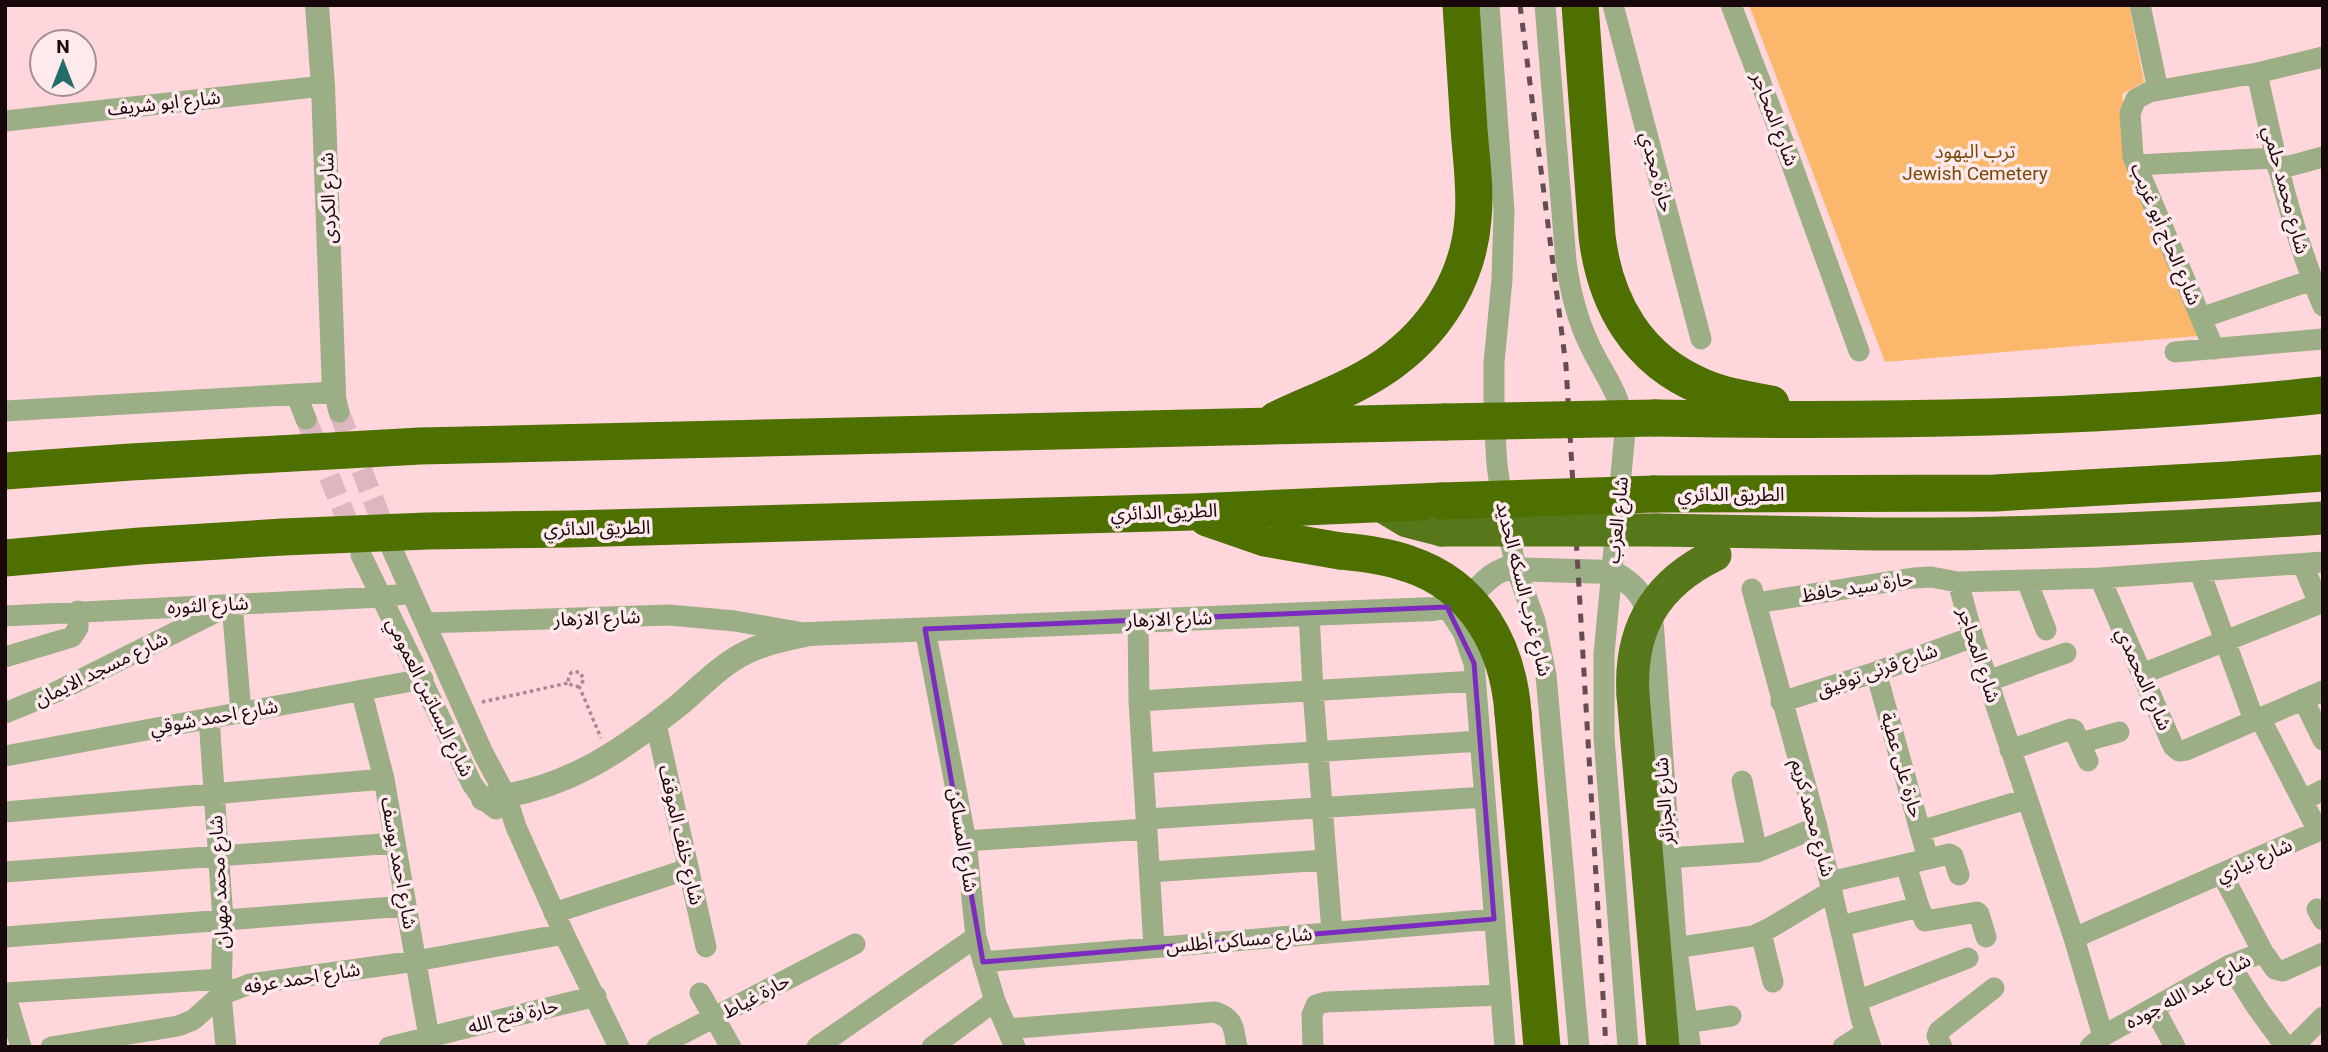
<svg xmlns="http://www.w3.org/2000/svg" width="2328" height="1052" font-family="Roboto,'Noto Sans Arabic',sans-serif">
<rect width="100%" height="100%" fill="#ffd6dc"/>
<!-- green -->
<path fill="#fbb86d" d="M1749,5H2129L2144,82L2122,94L2131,164L2198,336L1885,362Z"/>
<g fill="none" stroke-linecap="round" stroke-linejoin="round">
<!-- minor-tunnel -->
<path stroke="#dcb7bd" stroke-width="21" stroke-dasharray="21 10" stroke-linecap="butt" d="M339,412L389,540
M306,419L355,540"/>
<!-- path -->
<path stroke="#a9898e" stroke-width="3.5" stroke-dasharray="3.5 3.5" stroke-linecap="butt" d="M579,686L575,687L568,683L569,675L572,672H580L584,680L579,686L601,738
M482,702L568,683"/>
<!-- minor -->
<path stroke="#9cae86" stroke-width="21" d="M1489,5L1504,211L1502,279L1494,363V415L1497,466L1505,517L1516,568L1535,621L1546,675L1579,1047
M1545,5L1566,261C1570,291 1577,319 1590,346C1606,379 1621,393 1625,432L1604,654V737L1628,1047
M1613,5L1701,339
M1731,5L1788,154L1859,351
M2140,5L2158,90
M2257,73C2274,152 2291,230 2323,306
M5,121L323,86
M2136,165L2275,158
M2278,169L2323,157
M2201,318L2312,280
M2214,349L2133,157L2130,113L2136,99L2149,92L2257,73L2323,57
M2175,352L2323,339
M296,394L306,419
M5,411L334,392L339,412
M392,549L483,753L506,796L516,827L564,934L619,1047
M361,555L472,784L483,799L496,809
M2200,572L2254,720
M2100,578L2173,746L2179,751L2186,750L2323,691
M2027,581L2046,630
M1752,589L1817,827L1861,1018L1871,1047
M1756,603L1913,578L1931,577L1958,582
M1447,607L1463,632L1474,663L1505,1047
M1309,613L1313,691L1332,932
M5,616L381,597L411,593
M1138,620L1139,701L1154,947
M425,623L669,615L735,621L804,633
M925,629L966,841L976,937L995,1001L1015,1047
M5,657L72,637L78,628V611
M1876,672L1928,859
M2142,674L2316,605L2318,601L2303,565
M1988,681L2066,653
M361,690L384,779L429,1037
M2303,699L2323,740
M1139,701L1475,681
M1781,702L1876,672L1973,637
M5,713L54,693L232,604L241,712
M209,718L223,920L221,995L226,1047
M656,724L706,947
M2080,743L2119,732
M2010,750L2071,729L2074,730L2088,761
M5,756L423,679
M1143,763L1480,741
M1742,781L1757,852
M2303,800L2323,790
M5,812L384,779
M1147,819L1485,797
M1920,831L2027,799
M966,841L1147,829
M1668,858L1757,852L1817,827
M1906,865L1919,907
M5,872L395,843
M1150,872L1326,860
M2222,874L2264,954
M1830,882L1949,854L1953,856L1959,875
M2317,909L2323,920
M554,913L688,869
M1840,926L1919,907L1925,921L1977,912L1979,914L1986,937
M1761,933L1773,982
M5,937L406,906
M2074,938L2316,832V827L2260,718
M1675,948L1753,936L1770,928L1832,891
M983,962L1494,919
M2230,965L2258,1009L2286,1047
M5,993L222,979
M700,993L731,1047
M5,994L21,1047
M1857,1001L1968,958
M2154,1008L2175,1047
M1685,1023L1731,1016
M1007,1029L1215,1012C1235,1019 1233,1027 1237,1047
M2103,1036L2074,938L1973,637L1958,582L2100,578L2323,562
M51,1047L178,1026L193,1020L221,995L250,984L416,961L564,934
M389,1047L596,996
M657,1047L855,944
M817,1047L976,937
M932,1047L995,1001
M1313,1047L1312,1015L1316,1005L1326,1002L1501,995
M1843,1047L1866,1032
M1942,1047L1937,1036L1939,1031L1994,988
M2090,1047L2103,1036L2230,965L2261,953L2266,956L2275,969L2283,971L2323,953
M2293,1047L2323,1017"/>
<!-- tertiary -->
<path stroke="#9cae86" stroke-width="24" d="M317,5L323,86L334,392
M483,799C563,791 618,754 679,705C700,687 722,664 747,652C767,642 788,639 809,634L1434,609C1446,607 1458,605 1468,597C1482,587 1488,575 1505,569L1612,572C1636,584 1648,601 1652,627L1675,948L1689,1047"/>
<!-- trunk -->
<path stroke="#57781a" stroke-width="33" d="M1377,503L1407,521L1442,530
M1657,530C1730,531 1803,533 1876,534C2025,535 2174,528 2323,518
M1633,695L1663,1047"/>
<!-- motorway -->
<path stroke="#4d7000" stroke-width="37" d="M1580,5L1597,236C1605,303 1637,360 1703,387C1724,396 1748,400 1771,404
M1655,418C1878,422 2101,419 2323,395
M1276,420C1315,401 1361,386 1395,359C1439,325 1469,275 1473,219C1476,189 1471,158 1469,128C1466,87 1464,46 1461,5
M5,471L131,462L420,446L1444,422
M1654,494L1995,493L2228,480L2323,473
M1207,518L1265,538L1340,551
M5,558L140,546L283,537L427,531L570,529L1193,512L1442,501
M1513,713L1542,1047"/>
<!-- rail -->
<path stroke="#654d51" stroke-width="5" stroke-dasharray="9 9" stroke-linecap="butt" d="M1520,5L1566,366L1606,1047"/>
<!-- trunk-bridge -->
<path stroke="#57781a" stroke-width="33" d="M1442,530H1657
M1633,695C1629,629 1655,584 1715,555"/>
<!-- motorway-bridge -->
<path stroke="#4d7000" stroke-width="37" d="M1444,422L1655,418
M1442,501L1654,494
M1340,551C1364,553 1387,556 1409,564C1476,586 1508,647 1513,713"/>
</g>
<!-- marked area -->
<path fill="none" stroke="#7b2cbf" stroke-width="5" stroke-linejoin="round" d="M1447,607L1474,663L1494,919L983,962L925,629Z"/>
<g text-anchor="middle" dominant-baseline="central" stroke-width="7" stroke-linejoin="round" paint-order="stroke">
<!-- street labels -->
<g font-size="19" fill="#18080b" stroke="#fee9ec">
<text transform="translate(164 103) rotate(-6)">شارع ابو شريف</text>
<text transform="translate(1775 119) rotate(69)">شارع المحاجر</text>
<text transform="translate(1657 172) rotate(75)">حارة مجدي</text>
<text transform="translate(2286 190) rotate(75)">شارع محمد حلمي</text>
<text transform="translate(328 198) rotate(-92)">شارع الكردى</text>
<text transform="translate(2166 234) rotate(67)">شارع الحاج أبو غريب</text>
<text x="1731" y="494">الطريق الدائري</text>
<text transform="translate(1164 512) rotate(-2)">الطريق الدائري</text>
<text transform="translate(1617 520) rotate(-84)">شارع العزب</text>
<text transform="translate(597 528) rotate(-1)">الطريق الدائري</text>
<text transform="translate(1857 587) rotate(-9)">حارة سيد حافظ</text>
<text transform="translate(1524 589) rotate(76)">شارع غرب السكه الحديد</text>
<text transform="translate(208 605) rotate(-3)">شارع الثوره</text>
<text transform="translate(597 618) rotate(-2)">شارع الازهار</text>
<text transform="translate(1169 619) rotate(-2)">شارع الازهار</text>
<text transform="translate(1979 655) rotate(72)">شارع المحاجر</text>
<text transform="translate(101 669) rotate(-26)">شارع مسجد الايمان</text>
<text transform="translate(1877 670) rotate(-19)">شارع قرنى توفيق</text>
<text transform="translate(2144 679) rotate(66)">شارع المحمدي</text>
<text transform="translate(430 697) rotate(64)">شارع البساتين العمومي</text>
<text transform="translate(214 717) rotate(-10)">شارع احمد شوقي</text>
<text transform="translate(1902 765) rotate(74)">حارة على عطية</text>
<text transform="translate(1664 801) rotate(-94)">شارع الجزائر</text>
<text transform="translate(1813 818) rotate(75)">شارع محمد كريم</text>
<text transform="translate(681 835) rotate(77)">شارع خلف الموقف</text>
<text transform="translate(963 840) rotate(81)">شارع المساكن</text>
<text transform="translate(2254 860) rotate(-24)">شارع نيازي</text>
<text transform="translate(399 863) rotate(80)">شارع احمد يوسف</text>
<text transform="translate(219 882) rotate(-93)">شارع محمد مهران</text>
<text transform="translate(1239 940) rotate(-5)">شارع مساكن أطلس</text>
<text transform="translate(302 978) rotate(-9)">شارع احمد عرفه</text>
<text transform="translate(2188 991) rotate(-28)">شارع عبد الله جوده</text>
<text transform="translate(756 996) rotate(-28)">حارة غياط</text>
<text transform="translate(513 1016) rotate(-14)">حارة فتح الله</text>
</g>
<!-- park labels -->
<g font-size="19" fill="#794a05" stroke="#fee9ec">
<text x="1975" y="151">ترب اليهود<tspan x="1975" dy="22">Jewish Cemetery</tspan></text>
</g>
</g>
<!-- border -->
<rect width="2328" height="1052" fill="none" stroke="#18080b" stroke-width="14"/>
<!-- north arrow -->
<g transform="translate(63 63)"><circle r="33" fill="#fee9ec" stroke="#a28f92" stroke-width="2"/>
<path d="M0-5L12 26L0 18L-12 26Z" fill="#246e68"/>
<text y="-10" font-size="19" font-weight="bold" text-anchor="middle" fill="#18080b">N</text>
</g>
</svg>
